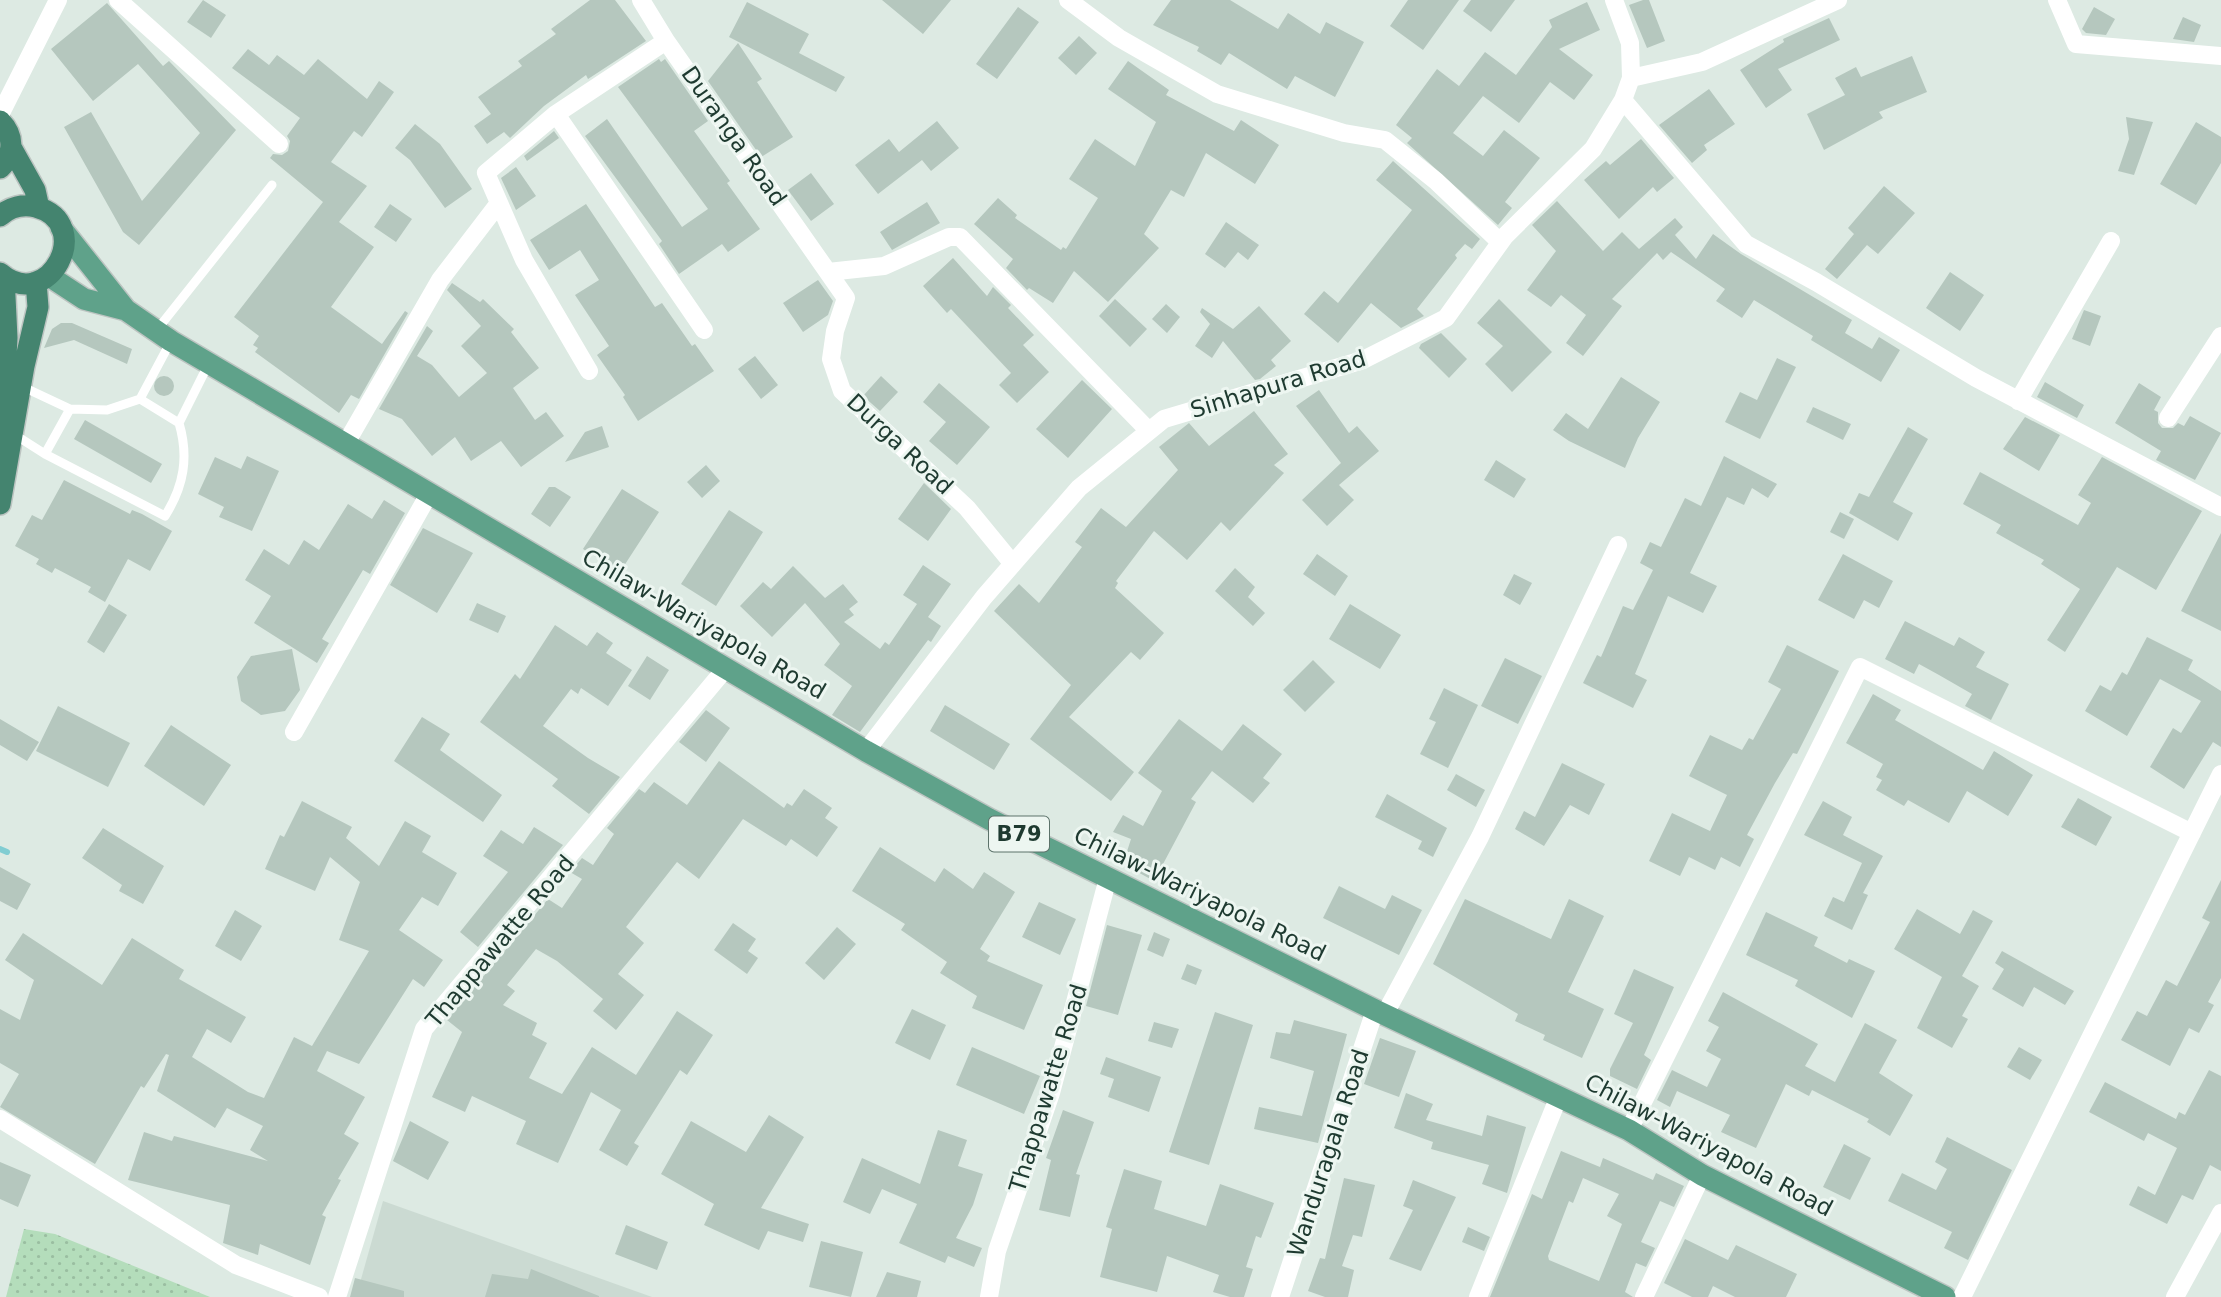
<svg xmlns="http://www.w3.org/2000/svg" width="2221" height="1297" font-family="'DejaVu Sans',sans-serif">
<defs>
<pattern id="green-dots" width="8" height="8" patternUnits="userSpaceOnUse" patternTransform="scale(1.75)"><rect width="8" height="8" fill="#b4ddbb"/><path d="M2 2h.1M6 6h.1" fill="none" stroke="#9abea1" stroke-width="1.8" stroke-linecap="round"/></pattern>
</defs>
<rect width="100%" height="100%" fill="#ddeae3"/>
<!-- built -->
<path fill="#cbdad2" d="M383,1201L652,1297H356Z"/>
<!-- green -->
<path fill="url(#green-dots)" d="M24,1229L55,1234L210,1297H6Z"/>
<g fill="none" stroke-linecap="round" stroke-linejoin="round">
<!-- stream -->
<path stroke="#81cdd2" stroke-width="6" d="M0,849L7,852"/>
</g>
<!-- building -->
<path fill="#b5c7be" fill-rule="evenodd" d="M203,0L226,15L211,38L187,22Z
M590,0H615L646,41L588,79L586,75L544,106L510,138L504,132L487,144L474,126L491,114L478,97L522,66L518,61L556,34L551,29Z
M882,0H951L923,34Z
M1171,0H1230L1278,29L1288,13L1320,34L1326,22L1364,42L1335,97L1295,76L1287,89L1229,53L1221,65L1197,51L1199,47L1153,25Z
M1408,0H1459L1423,50L1390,26Z
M1471,0H1515L1491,32L1463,11Z
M1643,0H1649L1665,41L1647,48L1629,5Z
M747,2L809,34L799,53L845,77L836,92L729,37Z
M1587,2L1600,30L1559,49L1593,75L1574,100L1550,82L1519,123L1483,96L1453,133L1483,156L1504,130L1540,158L1505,202L1512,208L1498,225L1407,143L1412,138L1396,125L1437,69L1459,86L1485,52L1516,75L1552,27L1549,20Z
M107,3L163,66L169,61L236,130L139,245L123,232L64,127L91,112L142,201L200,133L138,64L93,101L51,49Z
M1018,7L1039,22L997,79L976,64Z
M2094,7L2115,19L2106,35L2086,33L2082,29Z
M2183,17L2201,25L2194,42L2173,39Z
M1829,18L1840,40L1778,69L1792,90L1766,108L1740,70L1784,42L1783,39Z
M1079,36L1097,53L1076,75L1058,58Z
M738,43L762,79L757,82L793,137L761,157L708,81Z
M248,49L269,65L277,55L304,75L318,59L367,99L379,81L394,92L362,137L354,131L331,162L367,186L339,222L374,247L331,307L382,344L405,311L408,313L359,399L351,395L339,413L255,352L258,348L253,345L259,336L234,317L323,202L270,158L273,154L282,155L288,151L290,141L287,136L300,118L232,68Z
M1912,56L1927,92L1879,112L1883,118L1824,150L1807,114L1845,95L1835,78L1856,67L1861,77Z
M659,59L661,62L665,59L708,121L694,131L730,181L727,183L760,229L728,252L722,244L679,274L659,244L662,241L585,136L607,119L682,227L708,209L618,87Z
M1128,61L1169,90L1166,95L1234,131L1241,120L1279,145L1255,184L1206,153L1184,197L1171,190L1144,234L1159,248L1108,302L1074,271L1053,303L1029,288L1027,290L1006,268L1013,259L974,224L998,198L1017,215L1015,218L1061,250L1063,247L1066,249L1098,198L1069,179L1095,139L1135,166L1156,122L1108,89Z
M1709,89L1735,124L1704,145L1707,150L1692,163L1659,125Z
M2126,117L2153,122L2134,175L2118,171L2129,139Z
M937,121L959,148L931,171L922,160L878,194L855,165L889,139L899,152Z
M2196,122L2221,137V163L2196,205L2160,184Z
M415,124L440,144L472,189L445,208L410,160L395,148Z
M554,131L559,138L527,161L524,156Z
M1641,139L1674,178L1657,192L1653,187L1619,219L1584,180L1606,161L1610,165Z
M1393,161L1480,239L1472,249L1465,244L1455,255L1457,258L1417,309L1424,316L1401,328L1371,303L1338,343L1304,314L1324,291L1338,303L1412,210L1376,180Z
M516,167L536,196L516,210L501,178Z
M811,173L834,204L811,221L788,190Z
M1884,186L1915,213L1878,254L1867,245L1837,279L1825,269L1854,234L1848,228Z
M1557,201L1603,251L1622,232L1639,249L1675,218L1683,227L1675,235L1696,259L1713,234L1741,254L1852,320L1845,333L1872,349L1879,337L1900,350L1881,382L1811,340L1813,336L1754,300L1742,318L1716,301L1725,289L1671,252L1663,260L1657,253L1612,299L1622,306L1583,356L1566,343L1586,315L1561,295L1551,307L1527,290L1556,251L1532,225Z
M927,202L940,223L892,250L880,232Z
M390,204L412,219L396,242L374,227Z
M586,204L655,307L662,303L692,346L695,344L714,371L638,421L623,397L625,395L597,355L609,346L575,295L599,280L580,250L549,270L530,240Z
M1226,222L1259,245L1248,260L1238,252L1225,268L1205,254Z
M953,258L987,296L993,287L1011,305L1008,308L1034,335L1023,345L1049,372L1017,403L999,385L1011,373L951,309L947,313L923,286Z
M1950,272L1984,295L1960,331L1926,308Z
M818,280L833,301L828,315L803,332L783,303Z
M452,283L480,302L483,299L514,329L511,332L539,368L513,388L535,420L546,412L564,436L521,467L501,441L471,461L455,437L432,456L402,419L379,409L427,326L433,331L417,356L432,365L459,397L487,373L461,346L481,326L447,290Z
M1115,299L1147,329L1130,347L1099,316Z
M1499,299L1552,352L1512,392L1485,364L1503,346L1477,323Z
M1166,304L1180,317L1167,333L1152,319Z
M1259,306L1291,341L1271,360L1276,366L1260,379L1255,380L1223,341L1212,358L1195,346L1210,324L1200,312L1202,308L1233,329Z
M2084,310L2101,316L2090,346L2072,339Z
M61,323H72L132,349L127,364L74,340L44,348L52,329Z
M1441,333L1467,359L1449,378L1419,348L1421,344Z
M755,356L778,385L761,399L738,369Z
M1777,358L1796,367L1760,439L1725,422L1740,392L1757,400Z
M881,376L898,392L880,411L863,396Z
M154 386a10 10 0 1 1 20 0a10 10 0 1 1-20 0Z
M1621,377L1660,402L1638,438L1625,468L1569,441L1553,430L1566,413L1588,429Z
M1082,380L1112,409L1068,458L1036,429Z
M2045,382L2084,405L2077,418L2037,397Z
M939,383L990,427L957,465L929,441L946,422L923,402Z
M2139,383L2161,397L2154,410L2158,412V423L2162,428H2173L2178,423L2184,426L2190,416L2221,433L2195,480L2156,460L2161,451L2115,423Z
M1319,390L1349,433L1357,426L1379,451L1339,485L1354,500L1327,526L1302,500L1341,463L1296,406Z
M1813,407L1851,424L1843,440L1806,422Z
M1254,411L1288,454L1274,465L1284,473L1230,531L1221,522L1187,560L1154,531L1116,581L1118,583L1115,588L1164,633L1140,660L1131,652L1069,717L1134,772L1111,801L1030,739L1071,685L994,611L1019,584L1039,603L1082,547L1075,542L1101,508L1126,527L1178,470L1159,447L1189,423L1209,446Z
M2025,417L2060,435L2039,471L2003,449Z
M85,420L162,464L151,483L74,439Z
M602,426L609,447L565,462L585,432Z
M1908,427L1928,439L1893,502L1913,513L1898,541L1849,513L1859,493L1869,497Z
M247,456L279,471L252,531L219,517L224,507L198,494L215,457L241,469Z
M1724,456L1777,484L1768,498L1752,488L1744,505L1727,497L1690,573L1717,586L1703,613L1668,596L1635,674L1647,680L1633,708L1583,683L1597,655L1601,657L1623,606L1633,610L1653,570L1640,563L1650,542L1661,547L1685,498L1701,506Z
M2102,457L2202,511L2156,590L2117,567L2065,652L2047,640L2080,589L2041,564L2044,560L1996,533L2001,525L1963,504L1980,472L2078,525L2091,503L2078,495Z
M1496,460L1526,479L1514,498L1484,480Z
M706,465L720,481L702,498L687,482Z
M64,480L130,514L132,510L142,514L172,531L150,571L128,559L105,602L88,592L91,587L55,568L52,573L36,564L39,559L15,546L32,515L42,520Z
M924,483L951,509L928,541L898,519Z
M549,487H555L571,497L550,527L531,514Z
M622,489L659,512L620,572L583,549Z
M384,500L405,513L370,574L363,570L322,639L329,643L317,663L254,623L271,596L245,580L264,549L289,565L304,540L319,550L348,504L372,519Z
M729,510L763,532L716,606L681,584Z
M1840,512L1854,519L1844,539L1830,532Z
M423,528L473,553L437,613L390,585Z
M2221,533V631L2181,611Z
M1317,554L1348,576L1335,596L1303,574Z
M1843,554L1893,581L1879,608L1864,600L1854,619L1818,600Z
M923,565L951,584L928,617L941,626L931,642L928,640L860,732L832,715L852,686L824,665L840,644L805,603L772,637L740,606L763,582L771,589L793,566L825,598L843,584L858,602L849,609L854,615L844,622L880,649L885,642L889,645L917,604L903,595Z
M1235,568L1255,587L1248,597L1265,613L1253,626L1215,591Z
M1514,574L1532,583L1520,605L1503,595Z
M477,603L506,616L498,633L469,620Z
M109,604L127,615L104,653L87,642Z
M1350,604L1401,635L1380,669L1329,639Z
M1905,621L1954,646L1959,637L1985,652L1976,667L2009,684L1991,720L1965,706L1972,694L1939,675L1919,664L1914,674L1885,659Z
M555,625L587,646L597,632L613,643L606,653L632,670L608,706L581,688L578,694L571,689L543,726L588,758L620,777L589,814L552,786L558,779L480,722L515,674L520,679Z
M2147,637L2193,660L2188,670L2221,691V747L2213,742L2184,789L2150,767L2173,728L2181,733L2201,701L2160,679L2127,736L2085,711L2100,685L2111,691L2122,672L2127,675Z
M1787,645L1839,671L1797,754L1793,753L1775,783L1747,835L1754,839L1740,867L1721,857L1715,870L1689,857L1680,876L1649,861L1672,813L1710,831L1727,795L1689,776L1710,735L1742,750L1749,738L1753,740L1781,689L1768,682Z
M292,649L300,690L285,711L261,715L241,701L237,677L251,656Z
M647,656L669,670L650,700L628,686Z
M1505,658L1542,676L1518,724L1481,706Z
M1313,660L1335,682L1305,712L1283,690Z
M1444,688L1478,705L1448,768L1420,754L1436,722L1429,719Z
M1873,694L1901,710L1895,720L1983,770L1994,751L2033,775L2008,816L1967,791L1949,823L1908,800L1904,806L1876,790L1882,780L1876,777L1883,764L1846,743Z
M945,705L1010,744L994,770L930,731Z
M58,706L130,743L108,787L36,751Z
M706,710L730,728L706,762L679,742Z
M422,717L450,734L440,750L502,795L483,822L394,761Z
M0,719L39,742L27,761L0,745Z
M1179,719L1222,751L1243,724L1282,754L1263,778L1270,783L1253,803L1212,771L1191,799L1196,802L1154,881L1123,864L1131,839L1113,832L1123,815L1143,826L1162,791L1138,773Z
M171,725L231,765L204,806L144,766Z
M719,761L784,808L787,803L792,806L804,789L832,808L825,818L838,827L817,857L791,839L786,846L743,819L699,879L677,862L626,927L644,943L618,974L644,995L616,1030L593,1011L603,999L557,961L536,949L507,985L515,991L503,1005L537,1023L532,1035L547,1043L529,1078L562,1094L592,1047L636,1075L677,1011L713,1035L687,1075L680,1070L634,1143L639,1146L627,1166L599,1150L621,1110L591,1092L558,1163L516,1144L526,1121L472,1096L465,1112L432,1097L462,1032L447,1020L548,899L562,908L582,879L570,872L582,858L593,865L614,834L607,828L639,789L645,793L654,782L687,805Z
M1562,763L1605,784L1589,815L1570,805L1544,846L1515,829L1524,811L1535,817Z
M1456,774L1485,790L1476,807L1447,790Z
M1387,794L1447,828L1433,857L1418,849L1422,841L1375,817Z
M2078,798L2112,817L2096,846L2061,827Z
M302,801L352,827L346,838L379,866L405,821L431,836L422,852L457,873L438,906L422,897L399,930L443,960L424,987L413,979L359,1064L327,1051L317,1071L365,1097L344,1134L359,1143L338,1179L341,1180L322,1215L326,1217L310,1265L260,1244L258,1255L223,1243L230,1205L128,1180L144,1132L172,1141L174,1136L268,1161L250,1150L263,1126L227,1108L215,1128L157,1091L169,1055L166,1054L144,1088L141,1086L95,1164L0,1107L19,1074L0,1063V1009L20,1020L34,980L5,960L23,933L102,985L132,938L184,970L179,979L246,1017L231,1043L207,1029L192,1057L248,1092L264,1098L294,1037L312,1046L369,951L339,940L360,882L330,857L315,891L265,869L280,835L284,837Z
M1823,801L1852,817L1843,835L1883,856L1863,893L1868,895L1852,930L1824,916L1833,897L1844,902L1862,863L1804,835Z
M534,827L563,845L478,947L460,932L508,872L483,856L501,830L523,844Z
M103,828L164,866L143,904L119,891L122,885L82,858Z
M880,847L935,882L944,868L973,889L984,872L1015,892L980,949L990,956L987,961L1043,985L1024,1030L972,1008L977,996L940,973L947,962L901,930L905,924L852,891Z
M0,867L31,884L17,910L0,901Z
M2221,880V978L2208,1002L2214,1005L2199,1033L2189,1028L2170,1066L2121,1040L2137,1011L2147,1016L2166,980L2177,986L2210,922L2202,918Z
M1339,886L1385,909L1392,895L1422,910L1399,955L1323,918Z
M1465,899L1551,939L1569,899L1604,916L1568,992L1604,1009L1582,1058L1543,1040L1545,1035L1515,1021L1518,1014L1433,964Z
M1039,902L1076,919L1060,955L1022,937Z
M1917,909L1960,934L1973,910L1993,921L1962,976L1979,986L1962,1016L1968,1019L1952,1048L1917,1028L1942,977L1894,949Z
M235,910L262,926L241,961L215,946Z
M1766,912L1818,937L1814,946L1847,963L1849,959L1875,971L1852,1018L1795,986L1798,980L1746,955Z
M733,923L756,939L748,951L758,958L747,974L714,950Z
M1107,925L1142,935L1118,1015L1086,1006Z
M837,927L856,944L824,980L805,963Z
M1154,932L1170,939L1163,957L1147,950Z
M2002,951L2074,991L2065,1005L2034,987L2023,1007L1992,989L2004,969L1995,963Z
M1187,964L1202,970L1196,985L1181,979Z
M1634,969L1674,987L1644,1055L1651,1060L1637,1089L1610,1076V1069L1633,1023L1614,1014Z
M1723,992L1818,1044L1805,1066L1835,1082L1865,1023L1897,1040L1879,1073L1913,1095L1890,1136L1867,1122L1869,1119L1812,1090L1809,1096L1786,1084L1756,1148L1721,1132L1730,1115L1677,1091L1670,1107L1657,1100L1672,1070L1707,1087L1721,1059L1706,1051L1719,1027L1708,1021Z
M912,1009L946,1025L930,1060L895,1043Z
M1215,1012L1253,1025L1209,1165L1169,1152Z
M1294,1020L1347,1034L1318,1143L1254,1129L1259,1107L1302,1116L1314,1071L1270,1058L1276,1032L1290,1034Z
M1154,1022L1179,1029L1172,1048L1148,1041Z
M1380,1038L1416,1051L1399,1097L1364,1084Z
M972,1047L1040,1076L1024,1114L956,1085Z
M2019,1047L2042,1060L2030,1080L2007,1067Z
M1106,1057L1161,1077L1149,1112L1108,1097L1114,1079L1100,1074Z
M2209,1070L2221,1076V1171L2210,1165L2193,1200L2182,1195L2167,1224L2129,1205L2138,1186L2155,1195L2177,1148L2148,1133L2144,1141L2089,1112L2105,1082L2176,1119L2179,1112L2185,1115Z
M1406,1093L1433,1104L1426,1120L1482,1136L1487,1115L1526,1127L1507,1193L1482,1184L1489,1165L1431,1149L1433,1142L1394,1128Z
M1063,1110L1094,1122L1076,1174L1080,1175L1070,1217L1039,1210L1051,1160L1046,1158Z
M769,1115L804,1137L761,1208L809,1224L803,1242L768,1231L759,1250L704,1225L714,1204L661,1174L691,1121L746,1152Z
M410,1121L449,1142L428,1180L393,1161Z
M938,1130L967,1140L958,1166L983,1174L973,1205L956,1238L982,1248L974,1267L948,1256L945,1263L899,1243L917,1204L882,1189L870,1214L843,1202L862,1158L920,1184Z
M1947,1137L2012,1170L1968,1260L1944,1248L1952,1232L1888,1201L1902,1173L1936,1190L1947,1169L1935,1162Z
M1844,1144L1871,1158L1850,1200L1823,1187Z
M1561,1151L1600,1167L1603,1158L1653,1180L1656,1173L1684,1186L1674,1207L1660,1201L1641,1242L1655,1248L1646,1267L1636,1263L1625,1292L1633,1297H1490L1532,1194L1542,1199ZM1583,1178L1619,1194L1607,1216L1622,1224L1599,1281L1549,1260L1548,1256L1569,1201L1573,1203Z
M0,1162L31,1175L18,1207L0,1199Z
M1124,1169L1162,1181L1154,1209L1206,1226L1220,1184L1274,1203L1261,1238L1256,1236L1246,1267L1253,1269L1244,1297H1230L1213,1292L1219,1275L1167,1256L1157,1292L1100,1277L1112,1229L1106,1227Z
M1344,1178L1375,1185L1362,1237L1353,1235L1342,1266L1354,1270L1348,1297H1325L1308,1291L1320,1258L1325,1259Z
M1413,1180L1456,1197L1421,1271L1389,1259L1413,1210L1403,1206Z
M626,1225L668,1242L657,1270L615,1254Z
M1468,1227L1490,1237L1484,1251L1462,1242Z
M1685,1239L1728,1260L1736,1245L1797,1274L1786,1297H1735L1713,1286L1708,1297H1692L1664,1283Z
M821,1241L863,1252L851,1297L809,1287Z
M531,1269L599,1296V1297H485L492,1274L528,1279Z
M887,1272L921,1281L917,1297H876Z
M355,1278L404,1291V1297H350Z"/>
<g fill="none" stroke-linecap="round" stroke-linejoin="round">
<defs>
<path id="primary" d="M61,228L126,310L171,341L866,751L989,819L1375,1010L1629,1130L1702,1175L1945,1297
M49,276L84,299L126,310"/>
<path id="trunk" d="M0,121C14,135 15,154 0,168
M11,147L35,190L39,208
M0,216C10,207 23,204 36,207C96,223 49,315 0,273
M4,276L7,338L3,410L6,439
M0,504L24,366L38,307L36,282"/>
</defs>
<!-- primary casing -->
<use href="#primary" stroke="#bcc4c1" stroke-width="24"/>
<!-- trunk casing -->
<use href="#trunk" stroke="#bcc4c1" stroke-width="24"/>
<!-- service -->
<path stroke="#fff" stroke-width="9" d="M156,331L272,185
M21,386L70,409
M140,399L179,423
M12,433L45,454L165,516C184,486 189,457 179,423L208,365
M45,454L70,409L107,410L140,399L171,341"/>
<!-- minor -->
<path stroke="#fff" stroke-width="18" d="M118,0L279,144
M641,0L666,41L846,298L835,331L831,359L842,391L967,508L1013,564
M1068,0L1119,38L1217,94L1344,133L1385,140L1436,181L1500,242
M2057,0L2076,44L2221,56
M1631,78L1702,62L1838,0
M1623,100L1746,244L1816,282L1976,378L2221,507
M556,114L704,330
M0,115L58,0
M828,272L884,266L949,237H960L1149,431
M589,371L524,260L486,173L556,114L666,41
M2018,401L2111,241
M2168,418L2221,336
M345,445L440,280L499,203
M294,732L429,494
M866,751L984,597L1079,488L1164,419L1363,360L1446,318L1505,236L1593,149L1623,100L1631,78L1630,43L1614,0
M1385,1014L1480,837L1618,545
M0,1119L236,1265L319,1297
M1629,1130L1860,667L2192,833
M337,1297L424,1029L726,668
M989,1297L997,1251L1051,1093L1108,878
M1280,1297L1375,1010
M1478,1297L1559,1096
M1644,1297L1702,1175
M1962,1297L2221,774
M2175,1297L2221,1213"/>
<!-- primary -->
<use href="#primary" stroke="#5fa28a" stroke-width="21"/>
<!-- trunk -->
<use href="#trunk" stroke="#44846f" stroke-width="21"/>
</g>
<g text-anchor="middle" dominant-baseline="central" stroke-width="6" stroke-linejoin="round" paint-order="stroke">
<!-- shield labels -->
<rect fill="#edf6f1" stroke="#5c726a" stroke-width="2" x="989" y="816.5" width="60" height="35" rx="5"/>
<g font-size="21" font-weight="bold" fill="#1e3a30">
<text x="1019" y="834">B79</text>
</g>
<!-- street labels -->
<g font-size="23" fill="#1e3a30" stroke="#edf6f1">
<text transform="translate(734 136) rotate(55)">Duranga Road</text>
<text transform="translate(1278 384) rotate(-17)">Sinhapura Road</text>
<text transform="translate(900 444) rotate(43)">Durga Road</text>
<text transform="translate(704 624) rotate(30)">Chilaw-Wariyapola Road</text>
<text transform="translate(1200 894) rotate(26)">Chilaw-Wariyapola Road</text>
<text transform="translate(500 941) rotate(-50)">Thappawatte Road</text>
<text transform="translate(1048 1088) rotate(-73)">Thappawatte Road</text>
<text transform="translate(1709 1145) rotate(28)">Chilaw-Wariyapola Road</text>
<text transform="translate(1328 1153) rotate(-72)">Wanduragala Road</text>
</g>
</g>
</svg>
